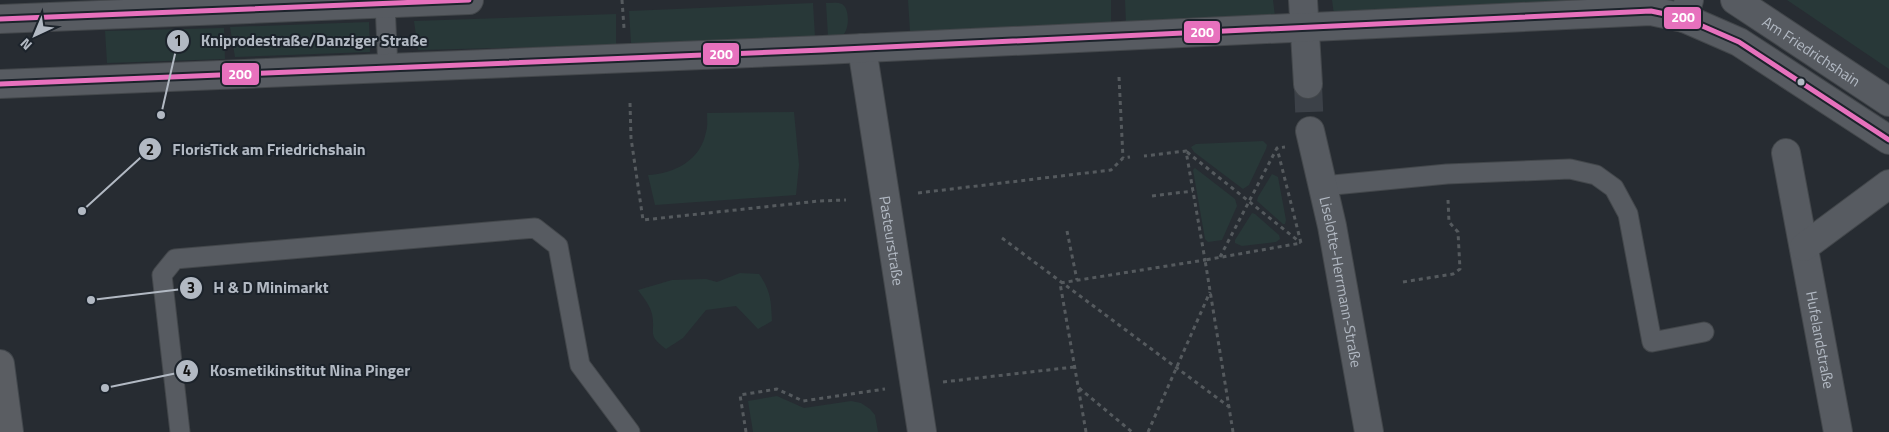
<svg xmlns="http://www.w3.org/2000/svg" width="1889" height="432" font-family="'Titillium Web',sans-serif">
<rect width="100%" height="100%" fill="#272c32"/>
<!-- green -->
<path fill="#283838" d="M908,0H1111V24L910,32Z
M1125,0H1273L1275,16L1126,24Z
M1332,0H1605L1334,15Z
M1787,0H1889V69Z
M813,3L815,37L631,43L629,11Z
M826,3C831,3 838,2 842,4C850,9 849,28 844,34L828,36Z
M616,14V45L418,50L414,21Z
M369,22L370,52L235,57L230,27Z
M224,28L225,59L107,63L105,31Z
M794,112L799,165L796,195L655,205L648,175C674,174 701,160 706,132C708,126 707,119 707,113Z
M1263,141L1267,145L1266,149L1249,185L1243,189L1194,152L1191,147L1196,144Z
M1195,168L1235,199L1237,206L1222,240L1208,242L1205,239L1193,170Z
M1272,174L1278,177L1286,220L1285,224H1283L1257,201L1258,197Z
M1252,213L1255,214L1279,235L1280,239L1276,242L1242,246L1235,243V240Z
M740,273L759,274C771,291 771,301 772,321L758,329L736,306L706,310L683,338L666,349C646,334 656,334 652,314C650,305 643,297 638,290L672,280L706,279L717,282Z
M777,396L804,408L851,401L861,403L870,409L875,415L878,432H753L748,401Z"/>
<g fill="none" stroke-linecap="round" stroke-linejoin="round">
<!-- minor-tunnel -->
<path stroke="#3c4148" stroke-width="28" stroke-dasharray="28 14" stroke-linecap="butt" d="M1308,84L1310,131"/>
<defs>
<path id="service" d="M385,4L388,69
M1323,186L1447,174L1570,169L1596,175L1614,188L1628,214L1652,342L1704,332
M180,432L162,275L175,259L535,228L558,246L580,365L630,432"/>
<g id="minor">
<path d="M1303,0L1308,84"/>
<path d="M1684,18L1689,0"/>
<path id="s1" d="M862,48L922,432"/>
<path id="s2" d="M1310,131L1332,226L1369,432"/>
<path id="s3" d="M1786,153L1838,432"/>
<path d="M1804,247L1889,184"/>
</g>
<g id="tertiary">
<path id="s4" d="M1735,0L1889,102"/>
<path d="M0,19L469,0"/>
<path d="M0,84L823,50L1651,11L1684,18L1739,42L1889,140"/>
</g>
<path id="primary" d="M0,364L9,432"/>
</defs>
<!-- service casing -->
<use href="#service" stroke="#43474b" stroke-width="21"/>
<!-- minor casing -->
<use href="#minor" stroke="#43474b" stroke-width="30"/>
<!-- tertiary casing -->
<use href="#tertiary" stroke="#43474b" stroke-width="30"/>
<!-- primary casing -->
<use href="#primary" stroke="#42474c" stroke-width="30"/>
<!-- path -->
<path stroke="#555a5e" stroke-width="3" stroke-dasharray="4 4" stroke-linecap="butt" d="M622,0L624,28
M1119,77L1123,158
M630,103L631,138L643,220L819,201L846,200
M1187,152L1301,243
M918,193L1111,170L1123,158L1130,157
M1152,196L1193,191
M1067,231L1077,280
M1002,238L1228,406
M1220,257L1277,148L1285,147
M1403,282L1453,274L1460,269L1458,232L1449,222L1448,200
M943,382L1074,367
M1079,388L1132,432
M746,432L740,395L777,389L803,401L885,389
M1086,432L1060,283L1205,260L1186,151L1144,156
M1148,432L1210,292
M1233,432L1205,260L1301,243L1277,148"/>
<!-- service -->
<use href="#service" stroke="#575b61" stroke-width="19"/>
<!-- minor -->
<use href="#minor" stroke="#575b61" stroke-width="28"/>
<!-- tertiary -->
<use href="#tertiary" stroke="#575b61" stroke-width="28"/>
<!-- primary -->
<use href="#primary" stroke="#5a5d62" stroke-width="28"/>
<defs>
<path id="bus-1" d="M0,19L469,0
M0,84L823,50L1651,11L1684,18L1739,42L1889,140"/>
</defs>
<!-- bus-1 casing -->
<use href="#bus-1" stroke="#1c232b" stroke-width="9"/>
<!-- bus-1 -->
<use href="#bus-1" stroke="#e771bd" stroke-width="5"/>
</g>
<!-- markers -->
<circle fill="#b2b9c3" stroke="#1c232b" stroke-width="2" cx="1801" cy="82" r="4.5"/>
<g text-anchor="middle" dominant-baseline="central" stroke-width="4" stroke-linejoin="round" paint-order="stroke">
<!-- street labels -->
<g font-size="15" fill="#b2b9c3" stroke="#1c232b">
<text stroke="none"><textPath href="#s4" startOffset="92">Am Friedrichshain</textPath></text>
<text stroke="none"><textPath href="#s1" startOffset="195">Pasteurstraße</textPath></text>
<text stroke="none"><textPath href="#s2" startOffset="154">Liselotte-Herrmann-Straße</textPath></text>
<text stroke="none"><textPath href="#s3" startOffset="190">Hufelandstraße</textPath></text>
</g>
</g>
<!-- callouts -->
<path fill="none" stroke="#b2b9c3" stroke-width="2" d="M161 115L178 41M82 211L150 149M91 300L191 288M105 388L187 371"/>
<g fill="#b2b9c3" stroke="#1c232b" stroke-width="2">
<circle cx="161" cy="115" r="5"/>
<circle cx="82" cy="211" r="5"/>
<circle cx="91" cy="300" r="5"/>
<circle cx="105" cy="388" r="5"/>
<circle cx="178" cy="41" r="12"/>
<circle cx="150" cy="149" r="12"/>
<circle cx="191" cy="288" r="12"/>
<circle cx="187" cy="371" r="12"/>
</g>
<g font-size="15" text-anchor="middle" font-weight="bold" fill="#111">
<text x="178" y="46">1</text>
<text x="150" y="155">2</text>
<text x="191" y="293">3</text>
<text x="187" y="376">4</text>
</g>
<g font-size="16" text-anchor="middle" font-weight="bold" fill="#b2b9c3" stroke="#1c232b" stroke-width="4" stroke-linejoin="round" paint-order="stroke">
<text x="314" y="46">Kniprodestraße/Danziger Straße</text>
<text x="269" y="155">FlorisTick am Friedrichshain</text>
<text x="271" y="293">H &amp; D Minimarkt</text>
<text x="310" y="376">Kosmetikinstitut Nina Pinger</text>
</g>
<g stroke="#1c232b" stroke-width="2">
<rect x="1663" y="6" width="39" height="24" rx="5" fill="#e771bd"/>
<rect x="1183" y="20" width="38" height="24" rx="5" fill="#e771bd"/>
<rect x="702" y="42" width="38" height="24" rx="5" fill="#e771bd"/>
<rect x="221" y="62" width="39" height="24" rx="5" fill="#e771bd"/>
</g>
<g font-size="14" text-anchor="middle" font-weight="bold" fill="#fff">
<text x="1683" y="22">200</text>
<text x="1202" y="37">200</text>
<text x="721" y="59">200</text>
<text x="240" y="79">200</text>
</g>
<!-- north arrow -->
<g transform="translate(35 35) rotate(224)" stroke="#1c232b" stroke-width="4" paint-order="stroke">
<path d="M0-4L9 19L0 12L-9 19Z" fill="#b2b9c3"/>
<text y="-8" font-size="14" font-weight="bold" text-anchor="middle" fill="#b2b9c3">N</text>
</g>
</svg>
